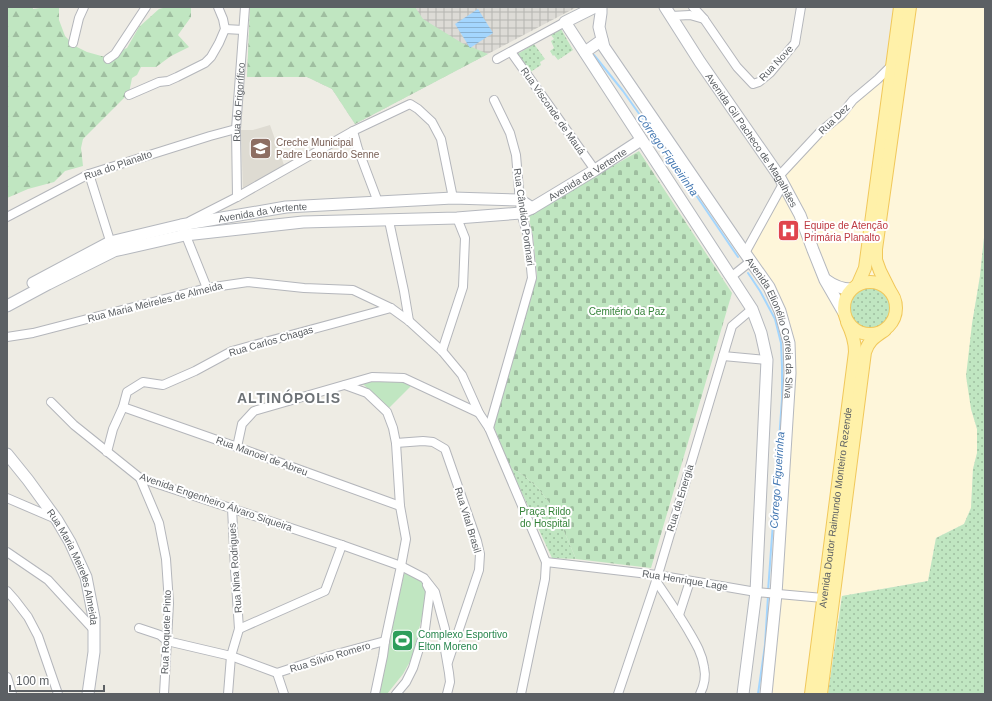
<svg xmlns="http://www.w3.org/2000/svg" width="992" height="701" font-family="Helvetica,sans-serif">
<defs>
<pattern id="industrial-grid" width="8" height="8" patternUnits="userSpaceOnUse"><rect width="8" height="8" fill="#dddbd6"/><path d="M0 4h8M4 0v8" fill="none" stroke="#b6b5b1"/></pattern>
<pattern id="grass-dots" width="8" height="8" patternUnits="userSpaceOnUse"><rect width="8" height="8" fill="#c0e6c1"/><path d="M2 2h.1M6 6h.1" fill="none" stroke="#9fbea0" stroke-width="1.8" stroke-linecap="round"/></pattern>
<pattern id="forest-firs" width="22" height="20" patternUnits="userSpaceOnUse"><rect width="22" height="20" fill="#c0e6c1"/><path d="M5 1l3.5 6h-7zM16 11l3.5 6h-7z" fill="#9fbea0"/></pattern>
<pattern id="cemetery-stones" width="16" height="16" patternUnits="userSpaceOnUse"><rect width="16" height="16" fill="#c0e6c1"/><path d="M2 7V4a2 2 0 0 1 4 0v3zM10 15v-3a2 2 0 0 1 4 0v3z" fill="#9fbea0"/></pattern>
<pattern id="water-rules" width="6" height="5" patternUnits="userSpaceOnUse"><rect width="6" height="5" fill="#a4d6fe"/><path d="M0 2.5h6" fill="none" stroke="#89b1d1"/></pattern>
</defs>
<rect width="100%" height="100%" fill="#eeece4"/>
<!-- commercial -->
<path fill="#fef6da" d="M914,7H985V228L980,276L972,324L971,409L977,429V454L973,469L971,508L964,524L936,538L928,581L842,596L828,694H766L791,373L780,311L745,253L783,184L779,176L892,66Z"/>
<!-- industrial -->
<path fill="url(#industrial-grid)" d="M250,7H577L355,124L332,89L307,77H247Z"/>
<!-- education -->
<path fill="#dedbd2" d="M270,125L284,165L243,190L241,130H253Z"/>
<!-- grass -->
<path fill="url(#grass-dots)" d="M561,29L573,50L558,60L554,55L553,56L550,51L554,48L551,41L554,39L551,35Z
M534,44L545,59L540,62L541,65L529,73L516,55Z
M985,228V694H828L842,596L928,581L936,538L964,524L971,508L973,469L977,453V429L971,409L966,376L972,324L980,276Z
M847 308a23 23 0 1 1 46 0a23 23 0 1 1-46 0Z
M510,467L527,478L538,488L555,510L576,559L552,558Z"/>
<!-- forest -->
<path fill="url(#forest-firs)" d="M7,7H33V9L40,8L41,7H59V20L65,36L75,46L87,52L105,57L127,48L139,27L159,9L167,7H191V17L178,35L189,47L171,56L156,67H141L137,75L132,78L129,93L83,139L81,148L83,166L65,171L54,182L28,189L7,198Z
M250,7H415L423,19L462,43L488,54L355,124L332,89L307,77H247Z"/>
<!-- cemetery -->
<path fill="url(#cemetery-stones)" d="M639,151L732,293L651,568L576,559L555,510L538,488L527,478L510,467L494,427L496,414L505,387L537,275L533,236L528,215Z"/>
<!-- garden -->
<path fill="#c0e6c1" d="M372,379L403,381L413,384L388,409L364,385H355Z
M406,572L423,581L427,591L421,621L412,658L403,674L387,694H378L404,574Z"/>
<!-- water -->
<path fill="url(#water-rules)" d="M478,9L493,33L470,48L455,24Z"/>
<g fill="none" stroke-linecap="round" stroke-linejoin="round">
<!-- stream -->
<path stroke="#a4d6fe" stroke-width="2" d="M594,55L623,91L683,176L738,257
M748,273L760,291L775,319L781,343L782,367V399L768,591
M758,694L765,645L768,596"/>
<defs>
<g id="street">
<path d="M693,7L704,19L737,67L753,84L759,82L770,73L795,43L801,7"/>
<path d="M671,16L690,15L704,19"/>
<path d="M225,29L243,30"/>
<path d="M73,43L79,18L84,7"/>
<path d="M511,52L595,170"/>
<path d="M108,59L115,54L146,7"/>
<path d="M497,59L565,22"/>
<path d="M129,95L159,82L168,81L177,77L205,63L211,57L219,43L225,29L223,19L218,7"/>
<path d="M353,131L358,149L378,202"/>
<path d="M89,174L112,247"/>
<path d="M779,176L820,132L841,115L853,100L878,79L892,65"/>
<path id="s1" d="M237,197L236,129L245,7"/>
<path d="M7,217L89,174L210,136L236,129"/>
<path d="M190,221L237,197L353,131L410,104L418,109L432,122L441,139L453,198"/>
<path d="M389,221L404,291L409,321"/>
<path d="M184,231L207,288"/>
<path d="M745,253L783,184"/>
<path d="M731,277L751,261"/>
<path d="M7,337L33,333L207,288L248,282L304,288L353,290L391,308L409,321L442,351L462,375L479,413L489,428L546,562L545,579L521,694"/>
<path d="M442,351L463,287L465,238L457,218"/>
<path d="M723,356L767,360"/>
<path d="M345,385L367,393L387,412L393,428L396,443L400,506L406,539L401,566L385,641L383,656L375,694"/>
<path d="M51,402L74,425L140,478L342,545L401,566L424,578L435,592L445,629L444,644L449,673L450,682L447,694"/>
<path d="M123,407L237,447L400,506"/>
<path d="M489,428L532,278L528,236L521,213L516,155L510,133L494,100"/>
<path d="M396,443L423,441L433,442L445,449L477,541L480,554L479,570L448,662"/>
<path d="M237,447L242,424L254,411L372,377L404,378L479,413"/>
<path d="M107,452L113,429L123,407L127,392L143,382L163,385L195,371L232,351L391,308"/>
<path d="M140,478L159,523L166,559L169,603L164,694"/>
<path d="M7,498L56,519"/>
<path d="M7,552L48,580L94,630"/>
<path d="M546,562L657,575L756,592L823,598"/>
<path d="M656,581C667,597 678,613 688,630C695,642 702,653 704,667C706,676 704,686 700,694"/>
<path d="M7,591L15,600L28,617L38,636L58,694"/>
<path d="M679,615L690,581"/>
<path d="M139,628L160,635L167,641L231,656L277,673L329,656L385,641"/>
<path d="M239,629L325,591L342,545"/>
<path d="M277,673L284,694"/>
<path d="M7,677L12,694"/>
<path d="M228,694L231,656L239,629L235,569L232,508"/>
<path d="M396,694L406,682L413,668L425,629L430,591L427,585"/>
<path d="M618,694L656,581L732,326L752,309"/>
</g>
<g id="secondary">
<path d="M595,7L565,22L752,309L761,333L767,360L756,592L743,694"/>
<path id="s2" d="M601,7V13L599,27L604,47L745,253L769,287L780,311L789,343L790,373L776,594L766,694"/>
<path id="s3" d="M665,7L700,62L779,176L800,215L813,250L825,280L844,313"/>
<path d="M585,52L602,40"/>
<path d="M826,280C834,286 841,289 851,289"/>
<path id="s4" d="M33,283L110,242L181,225L286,207L453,198L520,200L532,208"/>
<path id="s5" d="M7,306L48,284L114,251L185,235L303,222L457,218L521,213L532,208L595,170L641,140"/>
<path id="s6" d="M7,454L28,480L57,520L70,542L86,577L94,618V652L88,694"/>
</g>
<g id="primary">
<circle cx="870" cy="308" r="26"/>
<path d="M858,284L865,268L900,7"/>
<path d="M890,291L880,271L876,260V249L910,7"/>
<path id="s7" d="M811,694L855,352C855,340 852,332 847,322"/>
<path d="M821,694L865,352C869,340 875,337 885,330"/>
</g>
</defs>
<!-- street casing -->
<use href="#street" stroke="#b4b6bb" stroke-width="10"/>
<!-- secondary casing -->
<use href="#secondary" stroke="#b5b8be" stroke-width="13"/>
<!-- primary casing -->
<use href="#primary" stroke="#f1c85b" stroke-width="14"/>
<!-- street -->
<use href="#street" stroke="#fff" stroke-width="8"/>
<!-- secondary -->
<use href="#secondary" stroke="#fff" stroke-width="11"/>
<!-- primary -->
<use href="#primary" stroke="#fff1a9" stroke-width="12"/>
</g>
<!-- icons -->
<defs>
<symbol id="school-square" viewBox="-11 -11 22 22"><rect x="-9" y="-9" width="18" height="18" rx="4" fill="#8d6e63" stroke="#fff"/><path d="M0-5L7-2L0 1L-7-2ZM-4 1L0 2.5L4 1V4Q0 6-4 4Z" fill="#fff"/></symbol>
<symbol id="hospital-square" viewBox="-11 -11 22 22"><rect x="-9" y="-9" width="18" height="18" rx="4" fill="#e0444e" stroke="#fff"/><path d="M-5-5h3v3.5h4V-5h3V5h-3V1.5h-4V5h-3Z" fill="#fff"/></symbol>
<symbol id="stadium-square" viewBox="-11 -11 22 22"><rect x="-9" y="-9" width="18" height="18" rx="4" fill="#2e9e5b" stroke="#fff"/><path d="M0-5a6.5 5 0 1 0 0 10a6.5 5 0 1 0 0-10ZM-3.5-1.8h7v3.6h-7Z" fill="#fff"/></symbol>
</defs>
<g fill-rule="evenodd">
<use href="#school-square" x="248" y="136" width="25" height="25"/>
<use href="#hospital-square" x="776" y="218" width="25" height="25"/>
<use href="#stadium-square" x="390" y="628" width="25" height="25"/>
</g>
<g text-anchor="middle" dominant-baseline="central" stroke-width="4" stroke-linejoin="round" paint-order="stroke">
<!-- street labels -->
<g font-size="10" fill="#5c6064" stroke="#fff">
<text transform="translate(776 63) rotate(-47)">Rua Nove</text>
<text stroke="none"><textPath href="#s1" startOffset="95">Rua do Frigorífico</textPath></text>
<text transform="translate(553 111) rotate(55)">Rua Visconde de Mauá</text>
<text transform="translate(834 119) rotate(-44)">Rua Dez</text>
<text stroke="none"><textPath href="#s3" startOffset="159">Avenida Gil Pacheco de Magalhães</textPath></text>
<text transform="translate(118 165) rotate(-19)">Rua do Planalto</text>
<text stroke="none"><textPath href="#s5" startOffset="607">Avenida da Vertente</textPath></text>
<text stroke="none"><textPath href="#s4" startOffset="243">Avenida da Vertente</textPath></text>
<text transform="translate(524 217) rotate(82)">Rua Cândido Portinari</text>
<text transform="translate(155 302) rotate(-14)">Rua Maria Meireles de Almeida</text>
<text stroke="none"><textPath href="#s2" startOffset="372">Avenida Elionélio Correia da Silva</textPath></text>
<text transform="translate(271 341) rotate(-16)">Rua Carlos Chagas</text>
<text transform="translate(262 456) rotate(20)">Rua Manoel de Abreu</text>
<text transform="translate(680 498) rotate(-73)">Rua da Energia</text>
<text transform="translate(216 502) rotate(19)">Avenida Engenheiro Álvaro Siqueira</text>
<text stroke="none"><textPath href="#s7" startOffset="188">Avenida Doutor Raimundo Monteiro Rezende</textPath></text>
<text transform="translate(468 520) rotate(73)">Rua Vital Brasil</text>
<text stroke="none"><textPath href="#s6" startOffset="133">Rua Maria Meireles Almeida</textPath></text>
<text transform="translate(235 568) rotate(-94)">Rua Nina Rodrigues</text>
<text transform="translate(685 580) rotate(9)">Rua Henrique Lage</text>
<text transform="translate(166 632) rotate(-88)">Rua Roquete Pinto</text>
<text transform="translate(330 657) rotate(-17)">Rua Sílvio Romero</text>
</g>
<!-- education labels -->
<g font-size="10" fill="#785e54" stroke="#fff" text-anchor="start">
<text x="276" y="142">Creche Municipal<tspan x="276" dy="12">Padre Leonardo Senne</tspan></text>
</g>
<!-- health labels -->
<g font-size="10" fill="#be3a42" stroke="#fff" text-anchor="start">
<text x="804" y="225">Equipe de Atenção<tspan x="804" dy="12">Primária Planalto</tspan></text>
</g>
<!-- park labels -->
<g font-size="10" fill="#358339" stroke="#fff">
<text x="627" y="311">Cemitério da Paz</text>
<text x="545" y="511">Praça Rildo<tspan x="545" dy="12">do Hospital</tspan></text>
</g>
<!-- leisure labels -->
<g font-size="10" fill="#27864d" stroke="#fff" text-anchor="start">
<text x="418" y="634">Complexo Esportivo<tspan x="418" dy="12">Elton Moreno</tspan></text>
</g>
<!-- water labels -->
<g font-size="11" font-style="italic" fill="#4176b1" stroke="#fff">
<text transform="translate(668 155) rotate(55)">Córrego Figueirinha</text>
<text transform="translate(777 480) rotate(-86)">Córrego Figueirinha</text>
</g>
<!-- district labels -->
<g font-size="14" font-weight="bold" letter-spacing="1" fill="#6d7276" stroke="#fff">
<text x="289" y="398">ALTINÓPOLIS</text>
</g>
</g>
<!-- border -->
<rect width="992" height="701" fill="none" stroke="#5c6064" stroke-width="16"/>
<!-- scale -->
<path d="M10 685v6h94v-6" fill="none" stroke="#5c6064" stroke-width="2"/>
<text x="16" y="685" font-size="12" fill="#5c6064" stroke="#ffffff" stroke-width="3" paint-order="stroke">100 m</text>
</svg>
